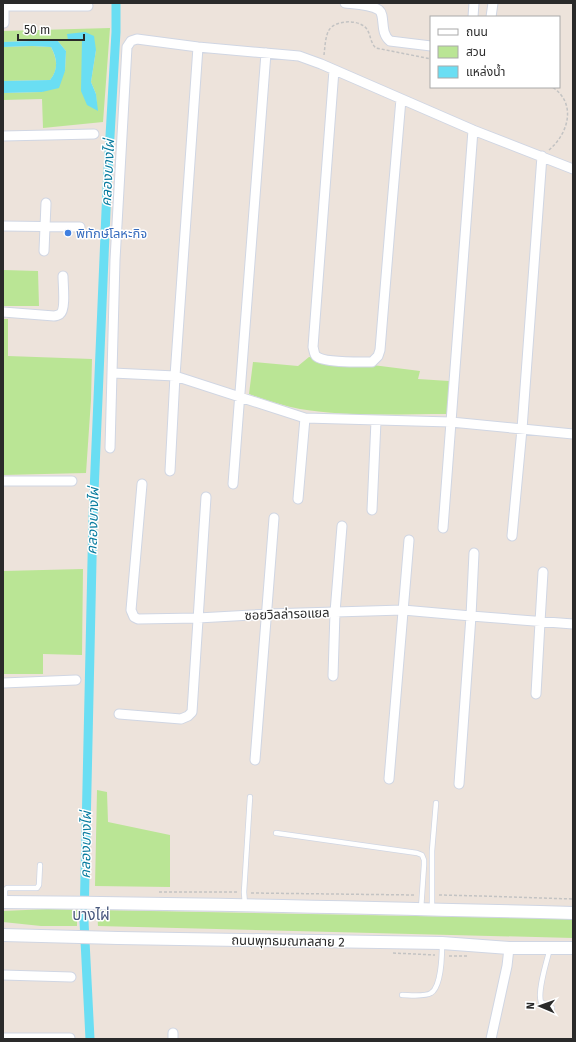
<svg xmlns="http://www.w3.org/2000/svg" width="576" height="1042" font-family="'Fira Sans','Noto Sans Thai',sans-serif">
<rect width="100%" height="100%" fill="#ede3db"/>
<!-- green -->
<path fill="#bae595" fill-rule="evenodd" d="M110,28L103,122L43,128L42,99L3,100V93L42,92L65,71L66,51L57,40L3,42V31ZM82,39L96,50L91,82L96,94L97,110L82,55Z
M32,46L51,47C57,59 59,69 50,80L3,81V47Z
M3,270L38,271L39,306H3Z
M3,319H8V356L92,359L91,400L86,473L3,475Z
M309,357L420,371L418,379L449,381L448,414C399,414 348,417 300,409C283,406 266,400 249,394L253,362L298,366Z
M83,569L82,655L43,654V674H3V571Z
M97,790L107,792L108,822L170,835V887L95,886Z
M48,909L77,910V926H41L3,922V911Z
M97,910L573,919V938L98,926Z"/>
<!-- water -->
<path fill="#6adef3" d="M85,32L94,36L96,50L91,82L96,94L98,111L87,105L81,91L82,39L68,40L67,34Z
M57,40L66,51L65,71L59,88L42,92L3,93V81L50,80C59,69 57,58 51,47L32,46L3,47V42Z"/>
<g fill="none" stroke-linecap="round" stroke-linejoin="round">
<!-- canal -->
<path stroke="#6adef3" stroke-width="9" d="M90,1039L84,921L93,516L107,188L116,32V3"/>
<defs>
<path id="lane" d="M276,833L417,853L422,855L424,860V865L421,909
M5,901V890L7,888H37L39,885L40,865
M245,905L244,892L250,797
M432,909V851L436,803
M550,948C547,961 537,991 541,1002L552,1008
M402,995C409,995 425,997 431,993C441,987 442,956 442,944"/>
<path id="street" d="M4,3V6H88
M345,3C356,4 370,4 379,10C386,16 379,32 390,41L431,46
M473,17L474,3
M491,17L493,3
M4,23V6
M334,70L313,347C314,350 314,354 316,356C323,363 361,362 372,362L378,356L380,350L390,228L401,99
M3,136L94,134
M3,226L80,227
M44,251L46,203
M3,312L54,316C55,316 59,315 60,314C66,310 63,284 63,276
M113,373L175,376L305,418L451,422L573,434
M110,448L115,260L127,47L131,41L137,39L198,47L299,56L321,64L473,130L573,169
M170,471L175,376L198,47
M3,481H72
M142,484L131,610L134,617L138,619L198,618L267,614L403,610L471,616L573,624
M233,484L266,53
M298,499L305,418
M372,510L376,421
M443,528L473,130
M512,536L522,429L542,156
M333,676L335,612L342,526
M3,683L76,680
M536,694L540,622L543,572
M119,714L181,719L188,716L192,712L206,497
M255,760L274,518
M389,779L409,540
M459,784L471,616L474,553
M3,975L71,977
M3,1038H70
M173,1039V1033
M491,1039L507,966L509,948"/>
<path id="secondary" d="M3,902C193,903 383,908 573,913
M3,935L118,938L442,943L509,948H573"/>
</defs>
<!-- lane casing -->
<use href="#lane" stroke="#d0d6e3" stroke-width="6"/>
<!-- street casing -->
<use href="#street" stroke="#d0d6e3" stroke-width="11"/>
<!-- secondary casing -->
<use href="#secondary" stroke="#d0d6e3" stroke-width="14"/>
<!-- path -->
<path stroke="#c3c3c3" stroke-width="1.5" stroke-dasharray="3 2" stroke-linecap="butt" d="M324,55C325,48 325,37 329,30C335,20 358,19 366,28C371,34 370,43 376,48L431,59
M549,150C570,132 576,102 552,87
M159,892H237
M251,893L415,895
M439,895L481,896L573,899
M393,953L435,955
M449,956H467"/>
<!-- lane -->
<use href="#lane" stroke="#fff" stroke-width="4.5"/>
<!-- street -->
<use href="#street" stroke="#fff" stroke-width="9"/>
<!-- secondary -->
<use href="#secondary" stroke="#fff" stroke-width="12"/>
</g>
<!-- markers -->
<circle fill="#3f7fe0" stroke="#fff" stroke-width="1.5" cx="68" cy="233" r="4"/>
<g text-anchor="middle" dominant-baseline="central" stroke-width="3" stroke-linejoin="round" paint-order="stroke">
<!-- shop labels -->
<g font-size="13" fill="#366cbe" stroke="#fff" text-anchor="start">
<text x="76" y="233">พิทักษ์โลหะกิจ</text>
</g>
<!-- street labels -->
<g font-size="13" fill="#2a2a2a" stroke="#fff">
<text transform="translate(287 614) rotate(-2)">ซอยวิลล่ารอแยล</text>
<text transform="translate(288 941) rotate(1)">ถนนพุทธมณฑลสาย 2</text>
</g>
<!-- water labels -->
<g font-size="14" font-style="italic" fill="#087c9f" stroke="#fff">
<text transform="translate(108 173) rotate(-87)">คลองบางไผ่</text>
<text transform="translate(93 521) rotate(-88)">คลองบางไผ่</text>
<text transform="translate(86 845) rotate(-89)">คลองบางไผ่</text>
</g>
<!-- quarter labels -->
<g font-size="15" fill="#48587c" stroke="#fff">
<text x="91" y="915">บางไผ่</text>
</g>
</g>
<!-- border -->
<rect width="576" height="1042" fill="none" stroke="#2a2a2a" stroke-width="8"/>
<!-- legend -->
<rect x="430" y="16" width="130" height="72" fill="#ffffff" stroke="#aaaaaa"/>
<rect x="438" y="29" width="20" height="6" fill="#ffffff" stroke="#aaaaaa"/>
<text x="466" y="36" font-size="12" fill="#2a2a2a">ถนน</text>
<rect x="438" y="46" width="20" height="12" fill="#bae595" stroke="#aaaaaa"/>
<text x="466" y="56" font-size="12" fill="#2a2a2a">สวน</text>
<rect x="438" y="66" width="20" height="12" fill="#6adef3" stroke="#aaaaaa"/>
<text x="466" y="76" font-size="12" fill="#2a2a2a">แหล่งน้ำ</text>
<!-- north arrow -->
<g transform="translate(540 1006) rotate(272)" stroke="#ffffff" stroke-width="3" paint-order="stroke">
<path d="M0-3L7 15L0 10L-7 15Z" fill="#2a2a2a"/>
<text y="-6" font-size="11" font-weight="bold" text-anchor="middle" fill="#2a2a2a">N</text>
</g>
<!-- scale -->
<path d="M18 34v6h66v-6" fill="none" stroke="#2a2a2a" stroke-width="2"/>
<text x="24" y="34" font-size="12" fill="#2a2a2a" stroke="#ffffff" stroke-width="3" paint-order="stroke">50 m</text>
</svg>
